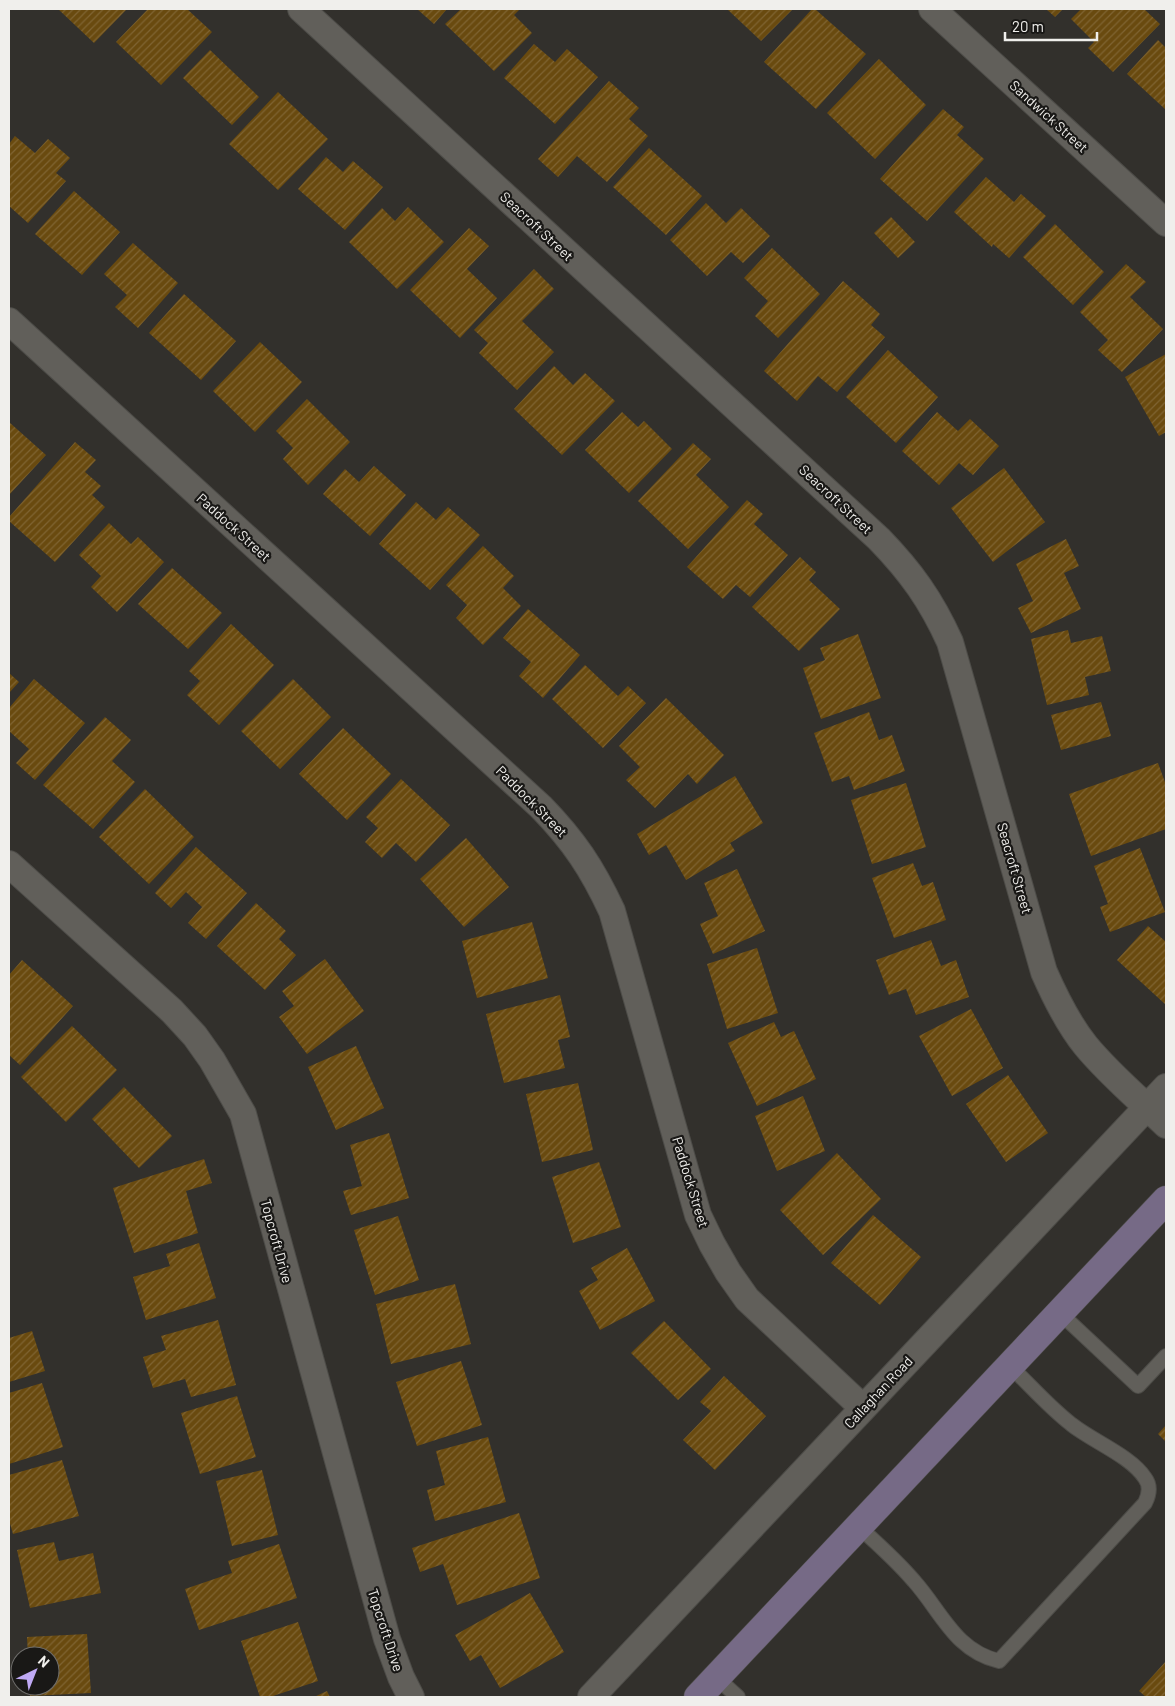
<svg xmlns="http://www.w3.org/2000/svg" width="1175" height="1706" font-family="Barlow,sans-serif">
<defs>
<pattern id="building-hatch" width="6" height="6" patternUnits="userSpaceOnUse" patternTransform="scale(1.25)"><rect width="6" height="6" fill="#694a0f"/><path d="M-1 1l2-2M0 6l6-6M5 7l2-2" fill="none" stroke="#7f6432"/></pattern>
</defs>
<rect width="100%" height="100%" fill="#32302c"/>
<!-- building -->
<path fill="url(#building-hatch)" d="M58,9H127L94,43Z
M148,9H187L212,32L161,85L116,42Z
M417,9H447L434,24Z
M461,9H520L514,15L532,33L494,71L445,24Z
M727,9H793L761,41Z
M812,9H815L866,54L816,109L764,62Z
M1046,9H1063L1055,17Z
M1081,9H1144L1160,24L1113,72L1088,48L1094,42L1071,19Z
M1158,40L1166,48V110L1127,74Z
M534,44L555,62L567,49L598,77L555,124L504,78Z
M210,50L259,97L232,125L183,78Z
M879,59L926,105L875,159L827,113Z
M609,81L639,108L629,119L648,136L607,182L577,156L558,177L538,159Z
M278,92L328,139L278,190L229,144Z
M943,109L964,127L957,135L984,159L927,221L880,179Z
M15,136L35,153L48,139L70,158L56,173L66,181L28,223L9,206V144Z
M649,148L702,196L666,235L613,187Z
M326,157L343,172L353,161L383,187L345,230L298,189Z
M986,177L1014,202L1021,194L1046,216L1009,258L993,244L992,247L954,212Z
M74,191L120,232L82,275L35,234Z
M706,203L726,223L741,208L770,236L743,263L731,252L707,276L670,240Z
M408,207L444,242L397,289L349,242L382,208L395,221Z
M891,217L915,242L898,258L874,233Z
M1055,224L1104,272L1073,305L1023,257Z
M469,228L489,246L467,269L497,298L460,338L410,290Z
M133,243L178,283L138,328L115,307L127,295L104,274Z
M772,248L820,294L778,338L755,316L768,301L744,278Z
M1126,264L1146,282L1130,297L1163,329L1122,372L1098,350L1108,340L1080,312Z
M534,269L554,289L522,321L554,352L517,390L479,353L488,343L474,330Z
M843,281L880,314L871,325L885,337L837,392L818,376L797,401L764,371Z
M184,294L236,341L201,380L149,333Z
M260,342L302,382L255,432L213,391Z
M888,350L938,397L896,443L846,397Z
M1166,354V432L1159,436L1125,377Z
M554,366L573,385L585,373L615,401L562,455L514,409Z
M307,399L350,442L308,485L283,459L293,448L276,431Z
M622,412L638,427L644,421L672,449L629,493L585,450Z
M937,412L958,431L970,419L999,446L973,475L959,463L939,485L902,451Z
M9,422L46,455L9,495Z
M75,442L96,460L85,472L101,486L92,495L105,507L55,562L9,521V517Z
M693,443L711,459L696,475L729,507L688,549L638,501Z
M374,466L406,495L370,536L323,494L345,469L359,482Z
M1004,468L1045,522L993,562L951,508Z
M747,500L763,514L754,524L788,555L750,597L736,585L723,599L687,567Z
M416,502L436,520L448,507L480,535L430,590L379,544Z
M109,523L131,544L138,537L164,562L117,612L91,587L101,576L79,555Z
M1066,539L1079,566L1064,573L1081,609L1031,633L1018,608L1033,601L1016,564Z
M483,546L514,576L503,588L521,606L483,645L456,618L467,605L446,585Z
M800,557L816,572L809,580L840,609L799,651L752,607Z
M172,568L222,613L188,649L138,604Z
M528,609L580,655L543,698L519,676L531,662L503,638Z
M231,624L274,665L219,725L187,695L200,681L189,671Z
M1068,630L1071,643L1102,636L1111,671L1085,677L1089,695L1047,705L1031,639Z
M858,634L881,698L821,719L803,668L825,660L820,648Z
M585,665L618,696L628,686L646,703L603,748L552,699Z
M9,673L19,682L9,693Z
M34,679L85,723L35,780L16,763L29,749L9,731V708Z
M293,679L331,717L280,769L241,731Z
M666,698L724,755L697,784L688,774L655,808L626,780L640,767L619,746Z
M1101,702L1111,736L1061,750L1051,715Z
M869,712L879,740L892,735L905,771L854,790L849,776L832,782L814,733Z
M105,717L131,740L112,761L135,782L93,829L43,785Z
M343,728L391,774L347,820L299,774Z
M1158,763L1166,785V829L1091,856L1069,794Z
M735,776L763,823L730,843L735,851L686,880L666,845L649,855L637,834Z
M401,779L450,825L416,862L396,843L382,858L365,842L378,828L366,817Z
M906,783L926,847L872,864L851,800Z
M145,789L194,837L149,884L99,837Z
M466,838L509,887L464,927L420,879Z
M196,847L247,893L206,939L188,923L202,907L186,892L171,908L155,893Z
M1140,848L1165,912L1110,932L1100,907L1108,904L1094,866Z
M913,863L922,886L933,882L946,920L894,938L872,878Z
M737,869L765,931L713,954L700,924L718,916L704,883Z
M256,903L286,931L279,939L296,955L265,990L217,946Z
M532,922L548,978L477,998L462,941Z
M1148,926L1166,942V1005L1117,960Z
M931,940L941,966L956,960L969,997L916,1015L906,989L889,995L876,960Z
M757,948L778,1013L727,1029L707,964Z
M325,959L364,1011L307,1054L279,1017L294,1006L282,991Z
M22,960L73,1006L20,1065L9,1055V975Z
M560,995L570,1037L558,1040L565,1068L504,1083L486,1014Z
M971,1009L1003,1068L952,1096L919,1036Z
M774,1022L781,1037L794,1031L816,1079L757,1106L728,1043Z
M72,1026L117,1070L66,1122L21,1077Z
M356,1046L384,1108L336,1130L308,1067Z
M1008,1075L1048,1133L1006,1162L966,1104Z
M578,1083L593,1150L542,1162L526,1094Z
M124,1087L172,1136L139,1168L92,1119Z
M803,1096L825,1151L777,1171L755,1116Z
M389,1133L409,1198L351,1215L343,1191L362,1186L350,1145Z
M837,1153L881,1199L823,1255L780,1210Z
M204,1159L212,1183L186,1191L198,1233L134,1253L113,1188Z
M599,1162L621,1227L573,1243L552,1177Z
M873,1215L921,1257L880,1305L831,1263Z
M398,1216L419,1280L375,1295L354,1230Z
M199,1243L216,1298L146,1320L133,1277L170,1266L166,1254Z
M627,1248L655,1301L600,1330L579,1291L598,1280L591,1268Z
M455,1284L471,1344L391,1364L376,1304Z
M218,1320L236,1385L191,1397L185,1379L153,1388L143,1357L166,1350L161,1336Z
M664,1321L711,1369L678,1400L631,1353Z
M32,1331L45,1371L9,1382V1338Z
M461,1361L482,1425L417,1446L396,1382Z
M724,1376L766,1416L715,1470L683,1440L711,1411L700,1402Z
M42,1383L63,1447L9,1464V1393Z
M237,1396L256,1457L200,1474L181,1413Z
M1166,1425V1442L1158,1434Z
M488,1437L506,1502L435,1521L427,1490L445,1485L436,1451Z
M62,1460L79,1516L13,1534L9,1520V1475Z
M262,1470L278,1535L232,1546L216,1481Z
M519,1513L540,1578L457,1605L443,1564L420,1572L412,1548Z
M54,1542L59,1561L93,1553L101,1593L30,1608L17,1550Z
M279,1544L297,1598L199,1630L185,1589L232,1573L228,1561Z
M530,1593L564,1652L500,1688L481,1655L470,1661L455,1635Z
M298,1622L318,1681L270,1697H260L241,1641Z
M87,1634L91,1693L30,1696V1686H50V1656H28L27,1637Z
M1166,1661V1697H1146L1139,1691Z
M327,1691L330,1697H314Z"/>
<g fill="none" stroke-linecap="round" stroke-linejoin="round">
<defs>
<path id="service" d="M1060,1313L1138,1386L1166,1356
M859,1527C878,1544 897,1561 914,1581C941,1611 955,1651 999,1661L1145,1503C1149,1495 1151,1486 1145,1478C1131,1456 1092,1441 1071,1424C1049,1407 1030,1385 1010,1366
M717,1678L738,1697"/>
<path id="minor" d="M301,9L879,539C911,572 931,600 950,642L1044,972C1055,997 1068,1024 1086,1046C1110,1075 1139,1099 1166,1125
M932,9L1166,223
M9,321L541,807C574,841 592,868 612,911L698,1215L712,1244L728,1272L747,1299L863,1408
M9,864L172,1011L195,1036L212,1060L243,1114L387,1639L401,1677L411,1697
M591,1697L1166,1087"/>
<path id="secondary" d="M698,1697L1166,1200"/>
</defs>
<!-- service casing -->
<use href="#service" stroke="#4d4c48" stroke-width="16"/>
<!-- minor casing -->
<use href="#minor" stroke="#4d4c48" stroke-width="28"/>
<!-- secondary casing -->
<use href="#secondary" stroke="#4d4c48" stroke-width="29"/>
<!-- service -->
<use href="#service" stroke="#615f5a" stroke-width="14"/>
<!-- minor -->
<use href="#minor" stroke="#615f5a" stroke-width="26"/>
<!-- secondary -->
<use href="#secondary" stroke="#766a86" stroke-width="28"/>
</g>
<g text-anchor="middle" dominant-baseline="central" stroke-width="4.5" stroke-linejoin="round" paint-order="stroke">
<!-- street labels -->
<g font-size="14" fill="#f0efec" stroke="#191816">
<text transform="translate(1049 116) rotate(42)">Sandwick Street</text>
<text transform="translate(537 226) rotate(43)">Seacroft Street</text>
<text transform="translate(836 499) rotate(43)">Seacroft Street</text>
<text transform="translate(234 527) rotate(42)">Paddock Street</text>
<text transform="translate(532 801) rotate(45)">Paddock Street</text>
<text transform="translate(1015 868) rotate(74)">Seacroft Street</text>
<text transform="translate(691 1182) rotate(73)">Paddock Street</text>
<text transform="translate(277 1241) rotate(75)">Topcroft Drive</text>
<text transform="translate(878 1392) rotate(-47)">Callaghan Road</text>
<text transform="translate(386 1630) rotate(72)">Topcroft Drive</text>
</g>
</g>
<!-- border -->
<rect width="1175" height="1706" fill="none" stroke="#f0efec" stroke-width="20"/>
<!-- north arrow -->
<g transform="translate(35 1671) rotate(43)"><circle r="24" fill="#191816" stroke="#6f6e6c"/>
<path d="M0-4L9 19L0 12L-9 19Z" fill="#bfa9f4"/>
<text y="-8" font-size="14" font-weight="bold" text-anchor="middle" fill="#f0efec">N</text>
</g>
<!-- scale -->
<path d="M1005 32v8h92v-8" fill="none" stroke="#f0efec" stroke-width="2.5"/>
<text x="1012" y="32" font-size="15" fill="#f0efec" stroke="#191816" stroke-width="4" paint-order="stroke">20 m</text>
</svg>
